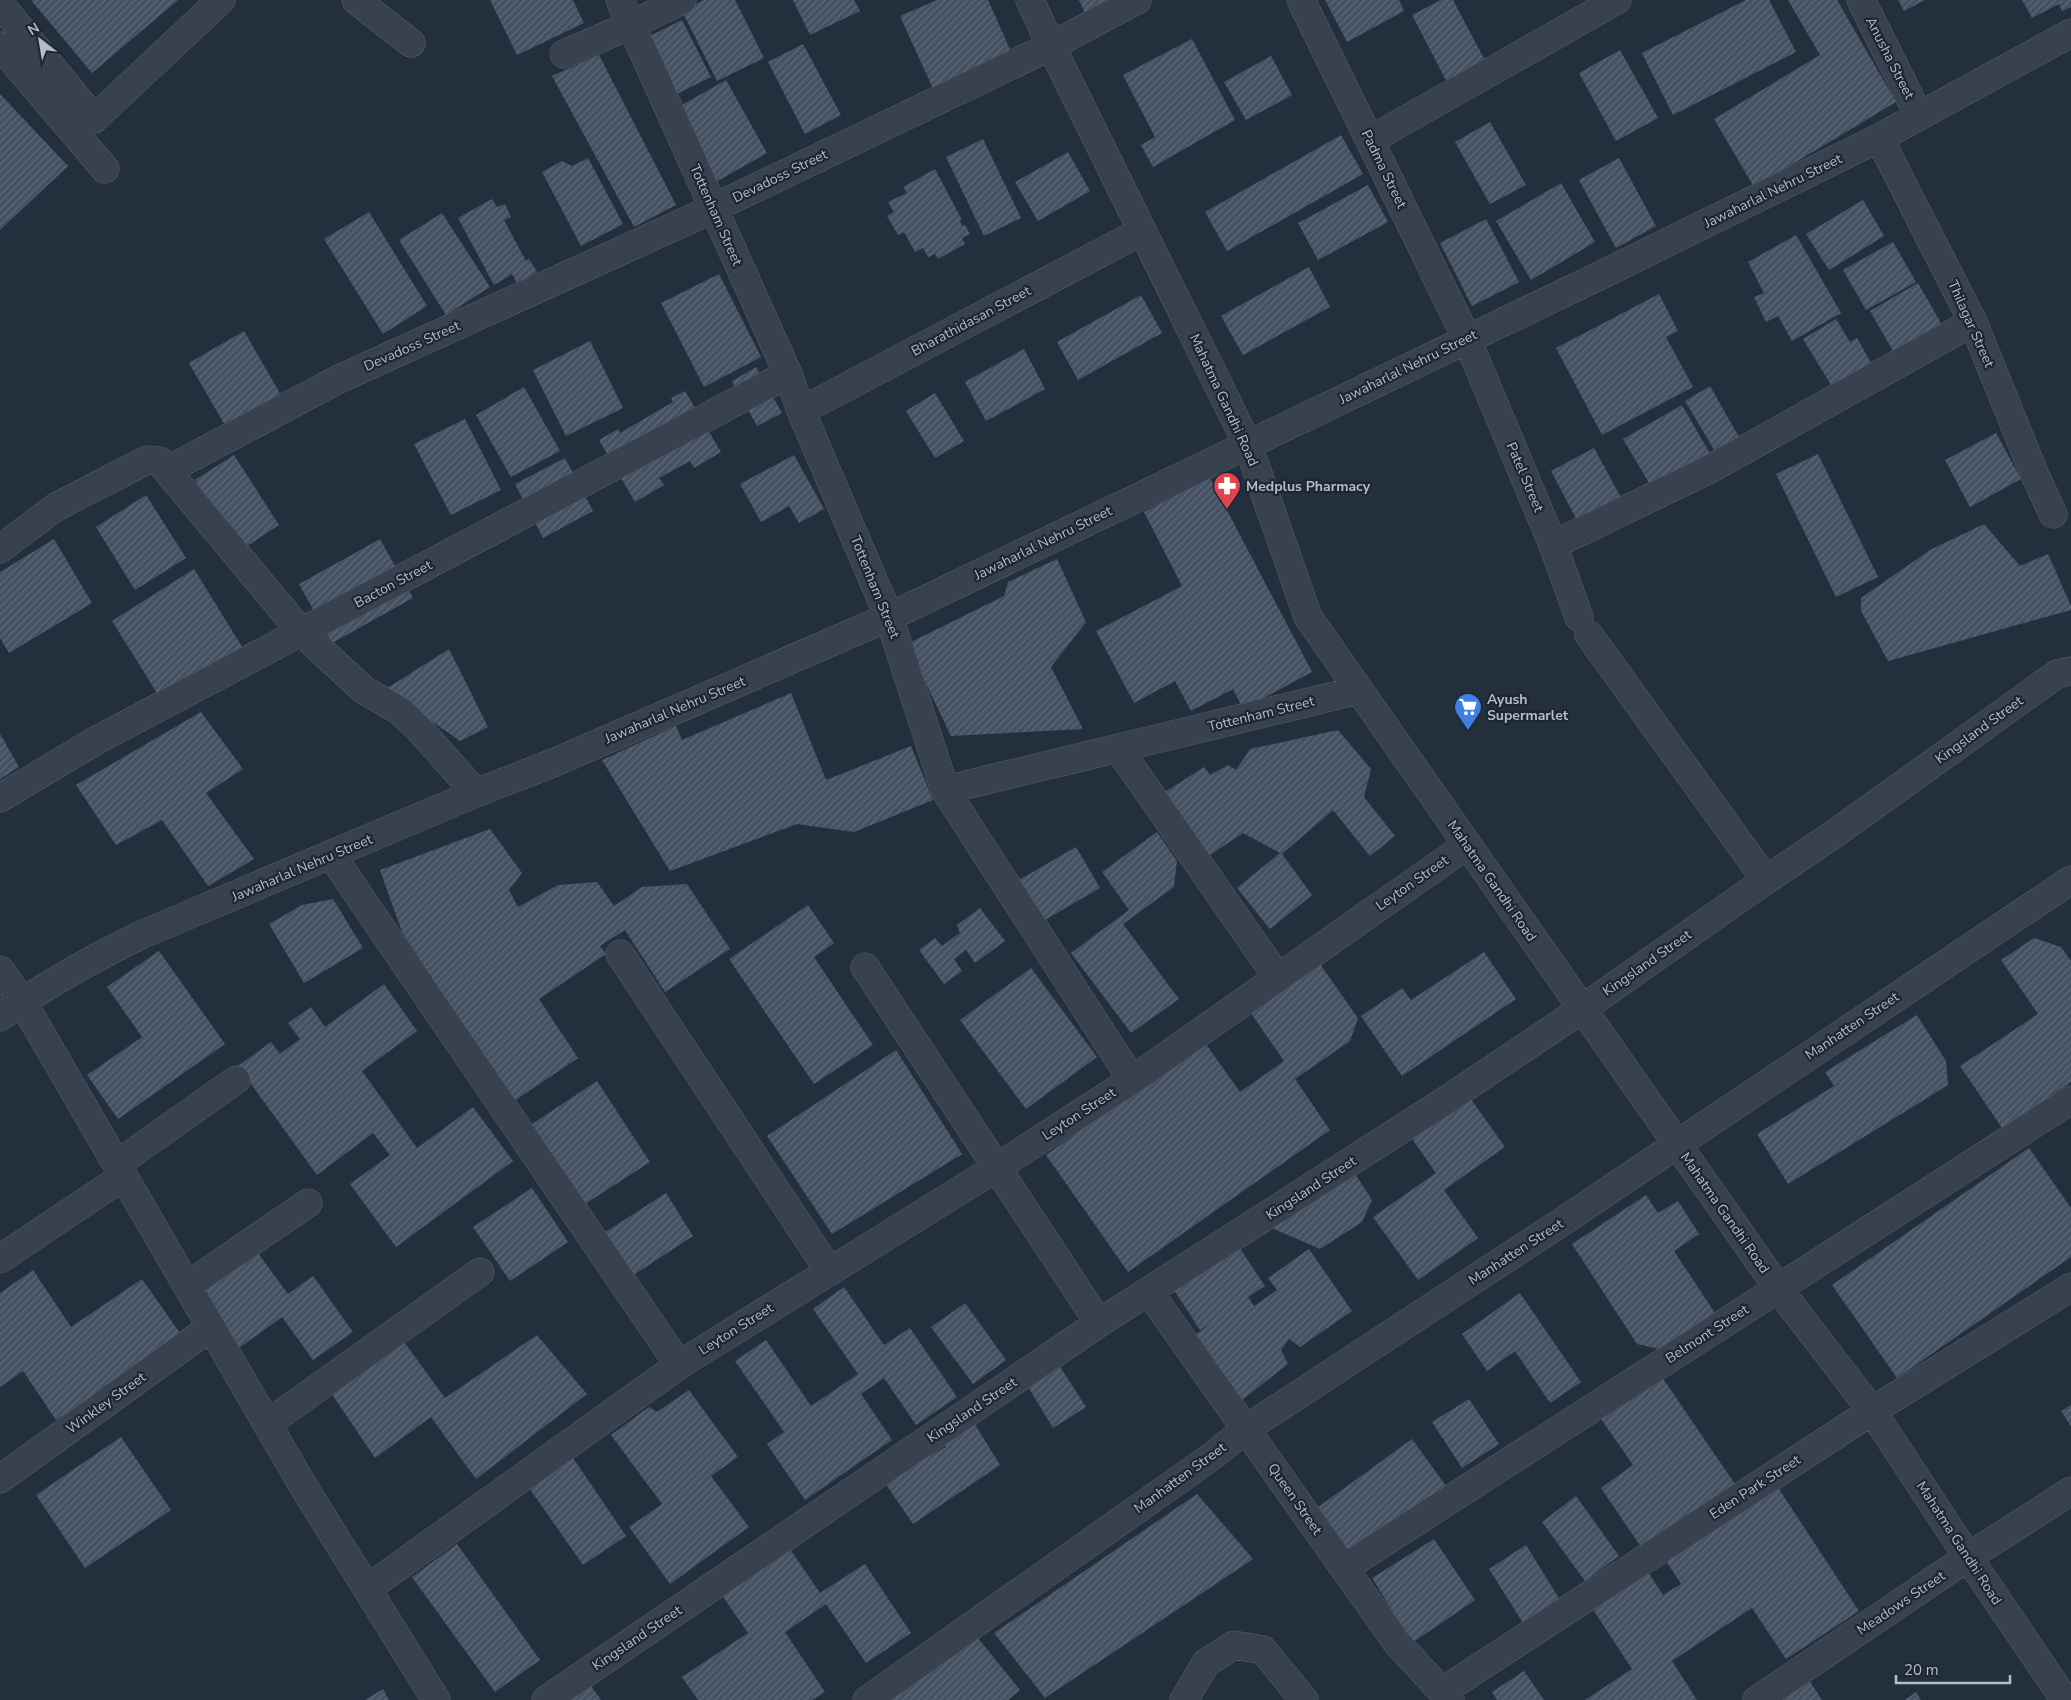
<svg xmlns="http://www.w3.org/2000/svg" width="2071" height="1700" font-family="'Nunito Sans',sans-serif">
<defs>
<pattern id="building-hatch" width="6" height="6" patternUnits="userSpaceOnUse" patternTransform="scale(1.25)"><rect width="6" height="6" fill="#455162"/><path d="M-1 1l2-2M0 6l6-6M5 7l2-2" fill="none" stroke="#5d6877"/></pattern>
</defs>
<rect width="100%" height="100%" fill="#242f3e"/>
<!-- building -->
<path fill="url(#building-hatch)" d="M31,0H178L92,73Z
M490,0H573L584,23L517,55Z
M704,0H735L764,58L717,81L682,11Z
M793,0H854L860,11L810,35Z
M937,0H988L1013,56L934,91L900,16Z
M1079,0H1114L1085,13Z
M1325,0H1399L1404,11L1347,42Z
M1441,0H1453L1488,66L1449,86L1412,15Z
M1746,0H1769L1796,52L1673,115L1642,53Z
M1788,0H1837L1896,102L1754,187L1714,119L1820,55Z
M1898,0H1925L1904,11Z
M2022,0H2071V7L2062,11L2059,4L2032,18Z
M682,20L711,77L671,97L642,40Z
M1192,39L1235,120L1153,167L1141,145L1155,137L1123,75Z
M803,44L841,115L805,134L768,62Z
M1620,50L1658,118L1616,141L1579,73Z
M599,55L676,205L634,227L552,76Z
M1271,56L1292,95L1246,120L1224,82Z
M726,80L767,153L714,183L673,110Z
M0,94L68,166L0,230Z
M1490,122L1526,185L1490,204L1455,142Z
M1341,135L1363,174L1227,251L1205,212Z
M983,139L1021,218L984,236L946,157Z
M1068,152L1090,191L1038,221L1015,182Z
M588,158L623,224L581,246L542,172L562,161L572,166Z
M1619,158L1656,226L1616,248L1579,180Z
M935,169L962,220L960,221L962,226L965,225L970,234L962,238L965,244L938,259L935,254L928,257L923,248L915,252L904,232L898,235L887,216L894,212L888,202L907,193L903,187Z
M1561,183L1595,242L1531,280L1496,221Z
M1368,185L1388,222L1318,260L1298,223Z
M492,199L497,207L505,204L511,217L504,220L526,261L529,259L537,272L517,283L512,274L494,285L458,218Z
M1863,200L1884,236L1829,270L1806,234Z
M369,212L427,306L383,334L324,239Z
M442,213L490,287L446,315L399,240Z
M1486,219L1519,282L1472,306L1440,243Z
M1796,235L1841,313L1792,341L1778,316L1766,322L1754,297L1764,293L1748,262Z
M1893,242L1916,282L1866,310L1843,270Z
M1309,267L1330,307L1243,355L1221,316Z
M719,274L761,357L704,387L661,303Z
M1918,283L1945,330L1897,358L1870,311Z
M1659,294L1678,331L1666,337L1693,387L1602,435L1556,348Z
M1141,295L1162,333L1078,380L1057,342Z
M1836,319L1850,342L1857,338L1874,368L1834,390L1803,339Z
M244,331L293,416L238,448L189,363Z
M590,341L623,408L566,436L533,370Z
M1024,349L1045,389L986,421L965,382Z
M756,367L782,413L757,426L732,381Z
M1710,386L1743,444L1719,458L1685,401Z
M524,387L560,451L511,477L476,415Z
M685,391L721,452L694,468L690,461L659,478L664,485L635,502L599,440L618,429L620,433L673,402L671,398Z
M935,393L964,441L935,458L906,411Z
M1682,405L1713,459L1655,493L1623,439Z
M465,419L501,490L451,515L414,444Z
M1996,433L2021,479L1970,507L1945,460Z
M1594,448L1623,501L1579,524L1551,471Z
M1818,454L1878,577L1836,597L1776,474Z
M234,455L279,525L241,550L195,480Z
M794,455L824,509L799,523L789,506L761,522L740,484Z
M565,458L593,511L543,538L515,484Z
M1210,478L1312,672L1243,709L1233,689L1191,711L1175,681L1134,703L1096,631L1182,586L1144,512Z
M146,495L186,558L135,590L96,527Z
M1984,524L2020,566L2048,554L2071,606V610L1888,661L1861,611V598L1930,550Z
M54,539L92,603L9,653L0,638V572Z
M380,539L413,598L332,643L299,584Z
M1057,559L1086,622L1051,667L1083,729L951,736L907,644L1004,596L1008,582Z
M194,569L244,650L162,701L112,621Z
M449,649L488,727L460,741L386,689Z
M791,693L826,780L911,746L933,800L854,832L797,824L670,871L602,760L676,726L682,740Z
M201,712L243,769L206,793L254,859L208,886L162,820L116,845L76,785Z
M1338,730L1371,769L1364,797L1395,836L1370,856L1333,810L1282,854L1312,895L1270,929L1237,888L1280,853L1243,833L1207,857L1165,792L1204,767L1210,775L1228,765L1236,770L1250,749Z
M0,734L19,767L0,779Z
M490,829L522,873L509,890L518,907L558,885L597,882L614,906L642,887L687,884L730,949L665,992L625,930L600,946L606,954L539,999L578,1058L514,1101L402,932L380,870Z
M1157,832L1177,861L1174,887L1123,924L1179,999L1131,1033L1071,953L1129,910L1102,872Z
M1076,847L1100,888L1043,921L1019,880Z
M333,899L363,948L304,983L269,924L302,905Z
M808,905L834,943L814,957L873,1045L814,1084L729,959Z
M980,908L1005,941L975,963L966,950L954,959L962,971L944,984L919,950L935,938L942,946L960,933L957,925Z
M2034,938L2061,947L2071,961V1082L2002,1128L1960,1066L2038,1014L2001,960Z
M159,951L225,1044L118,1119L87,1075L142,1037L107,987Z
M1484,952L1516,999L1402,1076L1361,1016L1402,988L1411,1000Z
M1317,960L1358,1018L1350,1041L1295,1079L1330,1130L1128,1272L1046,1155L1205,1043L1240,1092L1284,1061L1248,1009Z
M1031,968L1097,1057L1026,1109L960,1020Z
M384,984L417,1031L362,1071L417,1148L473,1107L513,1161L396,1247L350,1184L390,1155L373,1133L317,1175L238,1066L271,1042L280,1054L300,1039L288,1023L311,1007L325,1027Z
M1917,1015L1946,1061L1948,1085L1788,1184L1757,1134L1834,1086L1825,1072Z
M896,1050L962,1154L832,1234L767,1136Z
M597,1081L650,1162L585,1204L532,1124Z
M1466,1092L1505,1147L1444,1190L1478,1238L1418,1280L1373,1217L1436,1173L1408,1133Z
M2029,1148L2071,1208V1257L1897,1378L1832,1285Z
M1350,1166L1372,1200L1362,1222L1320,1249L1265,1225Z
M532,1188L568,1242L510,1281L473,1227Z
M666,1193L693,1236L632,1276L604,1233Z
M1646,1195L1658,1213L1678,1201L1699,1234L1674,1251L1715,1313L1659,1349L1637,1344L1572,1244Z
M1239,1247L1265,1286L1248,1297L1254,1306L1277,1290L1268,1278L1309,1249L1352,1311L1300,1347L1289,1339L1281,1350L1288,1364L1242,1400L1196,1334L1211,1324L1200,1330L1174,1290Z
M255,1249L288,1294L313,1276L353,1332L313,1360L282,1317L239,1348L198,1291Z
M33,1270L71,1327L142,1279L182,1336L56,1420L23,1371L0,1387V1293Z
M844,1287L884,1345L910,1328L957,1397L916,1425L884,1378L861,1394L892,1440L805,1500L767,1444L784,1432L735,1361L766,1340L811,1406L858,1374L813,1309Z
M1520,1293L1581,1382L1550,1403L1515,1351L1487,1371L1462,1334Z
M965,1303L1006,1360L973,1384L931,1327Z
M537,1335L587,1394L476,1479L431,1417L375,1458L329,1390L402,1339L445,1398Z
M1057,1362L1086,1407L1053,1428L1025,1382Z
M1662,1377L1739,1490L1645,1553L1601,1488L1633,1465L1601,1419Z
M689,1390L738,1457L711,1476L749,1527L670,1584L629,1527L662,1504L611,1435L649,1407L657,1412Z
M1469,1399L1499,1444L1462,1468L1432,1422Z
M2071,1405V1426L2061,1411Z
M971,1418L1000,1465L913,1524L883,1480L946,1447L942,1436Z
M121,1437L171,1510L85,1568L36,1495Z
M1412,1439L1446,1486L1348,1557L1314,1510Z
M571,1455L626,1536L583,1565L527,1485Z
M1773,1480L1859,1611L1786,1659L1752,1608L1672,1661L1697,1700H1585L1632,1669L1592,1608L1648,1572L1663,1595L1681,1584L1661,1553Z
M1197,1494L1253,1559L1045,1698L994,1633Z
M1576,1496L1619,1556L1585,1581L1542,1522Z
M1434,1539L1475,1600L1412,1643L1372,1578Z
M457,1544L540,1660L495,1692L412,1577Z
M1526,1545L1560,1600L1523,1623L1489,1569Z
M788,1546L820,1593L865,1564L911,1633L866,1663L826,1604L785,1632L825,1692L812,1700H698L682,1677L748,1633L719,1591Z
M973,1632L1020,1690L1008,1700H874Z
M1524,1671L1544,1700H1497L1492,1692Z
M1807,1677L1822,1700H1774Z
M589,1683L601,1700H563Z
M383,1689L389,1700H365Z
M1916,1692L1921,1700H1905Z"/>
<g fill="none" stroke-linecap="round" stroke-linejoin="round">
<defs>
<path id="street" d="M356,0L411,43
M620,0L788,374L801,411L889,617L945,790L1359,690
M1030,0L1051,46L1248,445L1308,617L1778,1288L1872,1411L1968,1557L2065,1700
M1301,0L1467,339L1553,545L1579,617
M1861,0L1919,116
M0,4L94,119L221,0
M0,46L105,169
M564,54L631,25L682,0
M1879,138L1973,322L2034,473L2053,514
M1370,140L1617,0
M801,411L1142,231
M168,470L337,380L691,219L1051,46L1137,0
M1553,545L1708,470L1973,322
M0,549L56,507L147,460L159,461L302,633L364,690L400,711L420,730L476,793
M1589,635L1766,880
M1118,748L1278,978
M945,790L1132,1080
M0,798L97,740L788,374
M332,856L679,1365
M620,954L830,1272
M865,967L1099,1323
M0,970L22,1001L302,1484L436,1700
M0,1017C45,985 92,959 141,935L476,793L553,763L889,617L1591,280L1879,138L2071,33
M117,1164L236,1080
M0,1259L124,1176
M187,1286L308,1203
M1149,1292L1397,1643L1450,1700
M267,1424L480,1272
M0,1479L211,1327
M1344,1568L2071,1100
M367,1589L679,1365L996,1168L1132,1080L1467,845
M1443,1691L1872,1411L2071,1287
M546,1700L1099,1323L1448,1099L1582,1009L1766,880L1837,832L2057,674L2071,671
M867,1700L1211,1457L1246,1429L1554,1227L2071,880
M1184,1700L1206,1663L1234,1645L1263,1650L1304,1700
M1757,1700L1968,1557L2071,1491"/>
</defs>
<!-- street casing -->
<use href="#street" stroke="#565f6c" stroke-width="29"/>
<!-- street -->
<use href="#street" stroke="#38414e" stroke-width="28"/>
</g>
<!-- icons -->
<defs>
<symbol id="pharmacy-pin" viewBox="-11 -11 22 30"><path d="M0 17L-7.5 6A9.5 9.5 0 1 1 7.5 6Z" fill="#e0444e" stroke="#1d2633"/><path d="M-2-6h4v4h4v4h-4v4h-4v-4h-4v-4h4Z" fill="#fff"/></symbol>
<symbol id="supermarket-pin" viewBox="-11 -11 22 30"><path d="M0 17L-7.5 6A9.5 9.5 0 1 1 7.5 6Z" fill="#3f7fe0" stroke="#1d2633"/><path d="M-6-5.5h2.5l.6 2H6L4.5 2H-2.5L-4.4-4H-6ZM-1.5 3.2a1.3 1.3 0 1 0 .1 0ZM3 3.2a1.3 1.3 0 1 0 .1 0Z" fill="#fff"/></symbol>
</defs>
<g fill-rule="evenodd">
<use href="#pharmacy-pin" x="1211" y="470" width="32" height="43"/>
<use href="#supermarket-pin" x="1452" y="691" width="32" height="43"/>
</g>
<g text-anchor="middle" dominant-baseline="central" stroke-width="4.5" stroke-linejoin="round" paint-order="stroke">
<!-- street labels -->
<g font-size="14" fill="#b4bcc9" stroke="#1d2633">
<text transform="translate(1890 58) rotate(63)">Anusha Street</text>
<text transform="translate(1384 169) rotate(64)">Padma Street</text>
<text transform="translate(780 176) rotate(-26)">Devadoss Street</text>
<text transform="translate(1773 191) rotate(-26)">Jawaharlal Nehru Street</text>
<text transform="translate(716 215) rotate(66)">Tottenham Street</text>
<text transform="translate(971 321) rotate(-28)">Bharathidasan Street</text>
<text transform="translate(1971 324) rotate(66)">Thilagar Street</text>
<text transform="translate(412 346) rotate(-24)">Devadoss Street</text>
<text transform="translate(1408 367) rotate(-26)">Jawaharlal Nehru Street</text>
<text transform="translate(1224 400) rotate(65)">Mahatma Gandhi Road</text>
<text transform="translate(1525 477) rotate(67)">Patel Street</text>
<text transform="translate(1043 543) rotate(-26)">Jawaharlal Nehru Street</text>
<text transform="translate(393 584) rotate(-28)">Bacton Street</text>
<text transform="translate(875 587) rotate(68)">Tottenham Street</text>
<text transform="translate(675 710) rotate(-23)">Jawaharlal Nehru Street</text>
<text transform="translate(1261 714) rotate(-14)">Tottenham Street</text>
<text transform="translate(1979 730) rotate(-36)">Kingsland Street</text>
<text transform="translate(302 868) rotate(-23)">Jawaharlal Nehru Street</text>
<text transform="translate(1492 881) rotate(55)">Mahatma Gandhi Road</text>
<text transform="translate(1412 883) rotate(-35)">Leyton Street</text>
<text transform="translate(1647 963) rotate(-35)">Kingsland Street</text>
<text transform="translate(1852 1026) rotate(-34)">Manhatten Street</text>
<text transform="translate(1079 1114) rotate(-33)">Leyton Street</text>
<text transform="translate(1311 1188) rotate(-33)">Kingsland Street</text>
<text transform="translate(1725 1213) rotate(55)">Mahatma Gandhi Road</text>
<text transform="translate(1516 1252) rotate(-33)">Manhatten Street</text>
<text transform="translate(736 1329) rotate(-32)">Leyton Street</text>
<text transform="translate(1707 1334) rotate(-33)">Belmont Street</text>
<text transform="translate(106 1403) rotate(-36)">Winkley Street</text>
<text transform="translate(972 1410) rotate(-34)">Kingsland Street</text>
<text transform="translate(1180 1478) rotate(-36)">Manhatten Street</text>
<text transform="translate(1755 1487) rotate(-33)">Eden Park Street</text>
<text transform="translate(1295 1499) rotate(55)">Queen Street</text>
<text transform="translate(1959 1543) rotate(57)">Mahatma Gandhi Road</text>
<text transform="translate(1901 1603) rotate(-34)">Meadows Street</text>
<text transform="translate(637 1638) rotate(-34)">Kingsland Street</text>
</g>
<!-- poi labels -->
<g font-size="14" font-weight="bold" fill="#b4bcc9" stroke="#1d2633" text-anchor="start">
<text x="1246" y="486">Medplus Pharmacy</text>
<text x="1487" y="699">Ayush<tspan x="1487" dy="16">Supermarlet</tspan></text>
</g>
</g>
<!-- north arrow -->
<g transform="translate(40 40) rotate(329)" stroke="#1d2633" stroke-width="4" paint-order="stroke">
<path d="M0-4L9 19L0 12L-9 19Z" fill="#b4bcc9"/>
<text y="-8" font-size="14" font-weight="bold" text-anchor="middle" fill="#b4bcc9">N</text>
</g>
<!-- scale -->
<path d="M1896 1675v8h114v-8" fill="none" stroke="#b4bcc9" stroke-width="2.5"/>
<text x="1904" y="1675" font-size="15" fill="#b4bcc9" stroke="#1d2633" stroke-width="4" paint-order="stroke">20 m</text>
</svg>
